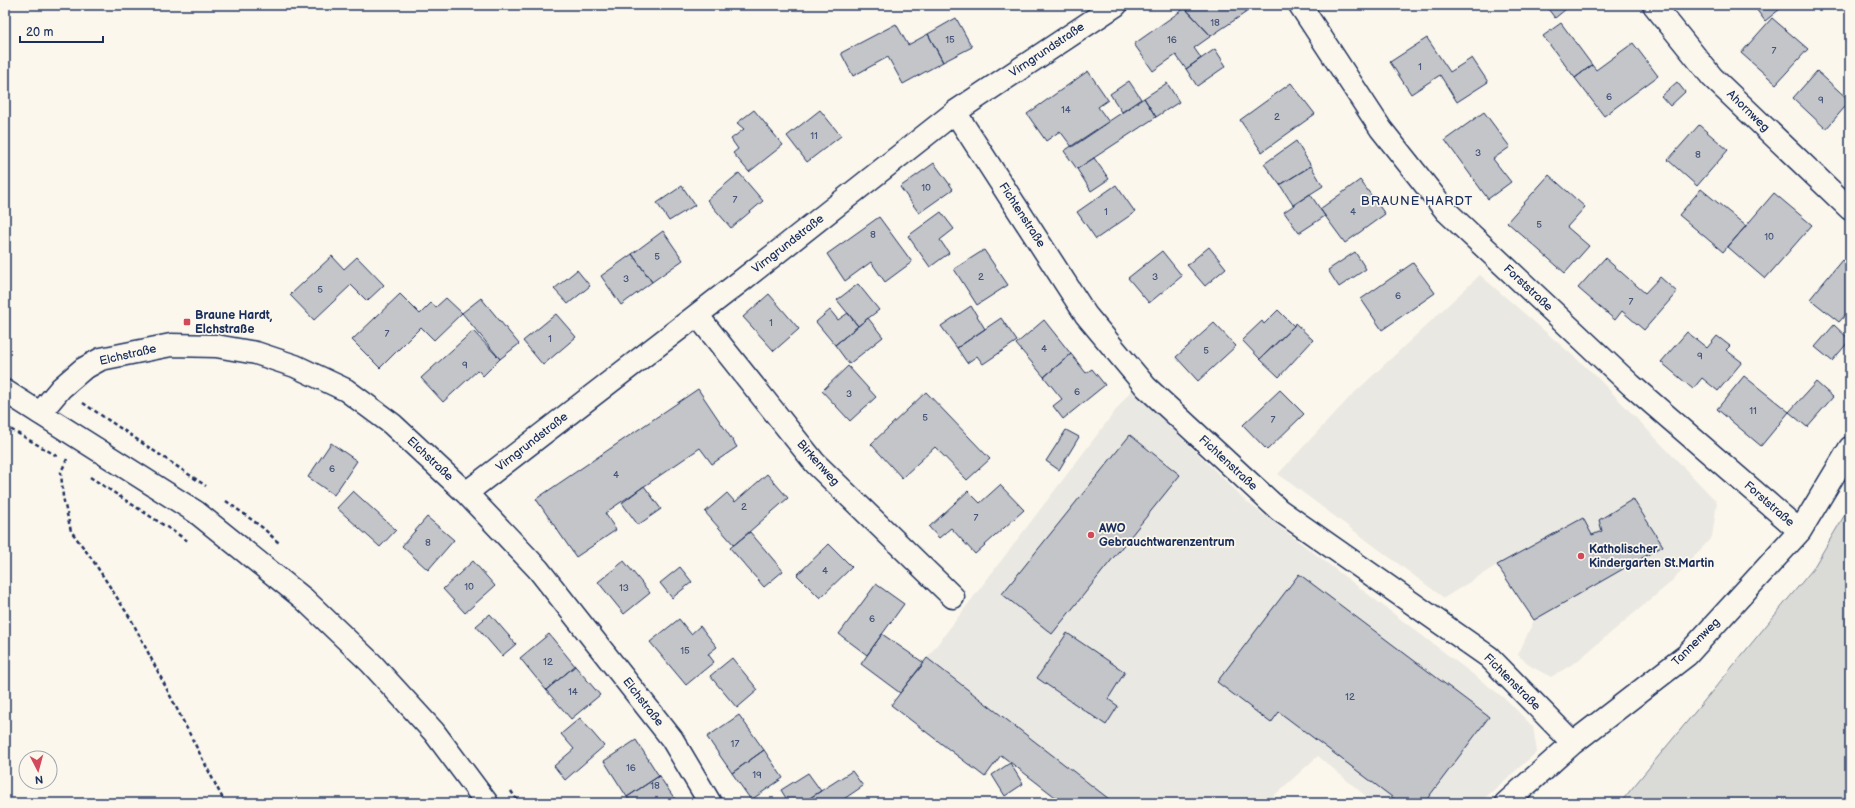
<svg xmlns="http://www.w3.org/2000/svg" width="1855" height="808" font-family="'Balsamiq Sans',sans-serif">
<rect width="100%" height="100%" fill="#fbf7ec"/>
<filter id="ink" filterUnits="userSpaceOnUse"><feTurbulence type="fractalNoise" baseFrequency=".025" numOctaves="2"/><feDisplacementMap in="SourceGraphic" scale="8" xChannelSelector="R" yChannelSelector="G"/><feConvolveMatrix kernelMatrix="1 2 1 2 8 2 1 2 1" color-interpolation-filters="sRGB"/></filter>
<g filter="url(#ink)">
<!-- built -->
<path fill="#eae8e2" d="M1480,275L1594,374L1717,502L1712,537L1669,584L1576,662L1551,677L1532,667L1518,655L1534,620L1497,565L1444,598L1278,474L1350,397Z
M1132,389L1247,502L1508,701L1533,727L1537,752L1479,803H1374L1318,756L1266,803H1116L1109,799L1106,803L1002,755L985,777L894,707L927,658Z"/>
<!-- green -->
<path fill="#dadad7" stroke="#7a849a" d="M1850,506V803H1620L1812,570Z"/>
<!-- building -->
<path fill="#c3c5c9" stroke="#1b2f5e" d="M1190,5H1248L1251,9L1211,36L1185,8Z
M1545,5H1571L1555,18Z
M1753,5H1785L1765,21Z
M1185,8L1211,36L1194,48L1201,58L1186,69L1176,55L1153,71L1134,44Z
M956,18L972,47L943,62L928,34Z
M1772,18L1808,49L1776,84L1741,53Z
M1561,23L1592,65L1575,78L1543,36Z
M896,24L908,45L928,34L943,62L903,84L888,57L853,76L841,53Z
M1427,38L1450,72L1472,58L1488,82L1457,102L1440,75L1411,94L1390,62Z
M1633,43L1658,76L1604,116L1575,78L1592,65L1596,70Z
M1215,49L1226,66L1197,86L1186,69Z
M1088,71L1108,100L1098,107L1109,122L1072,147L1060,131L1046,141L1027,114Z
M1817,71L1850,101L1826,129L1793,98Z
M1129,81L1141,99L1122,112L1110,94Z
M1677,82L1685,92L1670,106L1661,96Z
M1167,83L1179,102L1156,117L1144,98Z
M1291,83L1315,114L1262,152L1240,120Z
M1144,98L1156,117L1077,169L1064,151Z
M754,110L783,145L749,172L733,153L738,149L731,139L744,129L737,123Z
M820,110L841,136L807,162L787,136Z
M1484,112L1510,147L1493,159L1511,182L1488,199L1445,140Z
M1699,125L1728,150L1697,186L1668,160Z
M1296,141L1311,166L1280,185L1264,164Z
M1094,158L1109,179L1091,191L1077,169Z
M934,163L953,189L919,213L900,187Z
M1311,166L1323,186L1293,205L1280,185Z
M739,173L763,201L731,228L707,200Z
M1549,175L1585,207L1567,227L1589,246L1565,273L1507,222Z
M1360,180L1385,214L1345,243L1320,209Z
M1116,185L1135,212L1096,239L1077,212Z
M682,186L695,205L669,221L657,203Z
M1701,189L1746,226L1723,252L1679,215Z
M1774,193L1812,225L1765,279L1728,247Z
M1310,194L1325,216L1299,233L1284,212Z
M941,212L954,229L940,240L949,253L930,267L908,236Z
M879,217L912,262L885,282L871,262L845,281L827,254Z
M663,231L683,260L652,282L632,254Z
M1209,247L1226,268L1205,286L1187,265Z
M984,250L1008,285L977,305L954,269Z
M1162,251L1182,276L1149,303L1128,278Z
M1355,252L1366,269L1339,287L1328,270Z
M632,254L652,282L621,305L601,276Z
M332,256L344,269L357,257L384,285L367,301L351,285L314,320L290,295Z
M1605,258L1645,293L1660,277L1677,292L1644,330L1622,311L1615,320L1578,288Z
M1842,260L1850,267V310L1839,322L1810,299Z
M1413,263L1435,293L1382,330L1361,299Z
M577,270L590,286L568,304L554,289Z
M858,284L879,310L858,326L837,300Z
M400,294L420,314L431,303L436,307L446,298L462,313L434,340L421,327L380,368L352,340Z
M769,294L799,329L774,351L743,317Z
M481,298L519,344L500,359L462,313Z
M971,306L985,329L957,348L941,326Z
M830,310L838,320L848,313L858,326L835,345L816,322Z
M1278,310L1294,326L1260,359L1242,340L1262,321L1264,324Z
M556,314L576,337L543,365L523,341Z
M868,318L883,337L849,364L835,345Z
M1001,318L1017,341L983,364L977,356L967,363L957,348Z
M1044,320L1071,354L1044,377L1016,344Z
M1214,323L1236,346L1198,381L1176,357Z
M1295,323L1313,340L1279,377L1260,359L1294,326Z
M1834,325L1850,340L1832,361L1815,347Z
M473,331L500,359L483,376L478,370L443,402L421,378Z
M1687,332L1707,348L1717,336L1730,346L1726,350L1742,362L1718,391L1702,378L1693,389L1661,362Z
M1071,354L1086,373L1092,369L1105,385L1063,419L1053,406L1062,399L1044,377Z
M848,366L876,397L850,421L822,391Z
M1744,376L1789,412L1761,446L1717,409Z
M1816,382L1833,397L1807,427L1789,412Z
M698,389L737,447L712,464L700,448L605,513L616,530L576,557L536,499Z
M1280,390L1304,414L1267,450L1243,425Z
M926,392L990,459L967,480L935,447L902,478L871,444Z
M1066,430L1079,437L1059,470L1046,461Z
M1130,435L1180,475L1052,634L1002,594Z
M331,443L357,461L334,495L308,477Z
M767,474L788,498L734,545L705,512L727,493L735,502Z
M1000,485L1024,510L975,554L951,528L939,538L929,527L968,491L980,503Z
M644,486L661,509L638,525L622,503Z
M353,491L396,530L380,547L337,508Z
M1633,499L1663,546L1534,620L1497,565L1583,518L1592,535L1602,531L1599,520Z
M427,517L454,540L428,570L402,546Z
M750,532L783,571L764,587L730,548Z
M829,544L852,567L820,598L797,575Z
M473,561L495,586L465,613L443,589Z
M624,561L650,593L624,614L598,582Z
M680,567L692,582L672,598L660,583Z
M1299,574L1489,717L1424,803H1400L1279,712L1271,723L1217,682Z
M876,584L904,604L867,655L839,634Z
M490,614L516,644L502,656L476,626Z
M679,619L691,634L700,626L717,647L708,654L714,662L686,685L650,642Z
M1067,633L1125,672L1108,699L1118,706L1106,725L1037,678Z
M549,634L575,666L546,690L520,658Z
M882,634L924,663L900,693L861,664Z
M732,658L758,690L737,708L710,676Z
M927,658L1109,799L1106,803H1063L1001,755L985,777L891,705Z
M575,666L600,695L571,719L546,690Z
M739,715L764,750L732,773L707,737Z
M580,718L604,746L565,780L554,766L574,749L561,734Z
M636,740L659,776L627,797L604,761Z
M764,750L783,778L751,800L732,773Z
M1010,763L1023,784L1005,796L992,775Z
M852,771L863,786L838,803H802Z
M808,773L821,791L802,803H789L781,790Z
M659,776L677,802L631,803L627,797Z"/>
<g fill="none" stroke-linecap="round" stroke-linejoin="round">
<defs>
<path id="minor" d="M1300,5L1381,129L1446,211L1631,385L1800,531
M1654,5L1712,77L1850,209
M955,112L1086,315L1146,387L1279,510L1489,657L1573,743
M697,315L815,463L953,597
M40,413L61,388L83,369L101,359L171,345L216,346L256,353L295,366L346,390L392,424L466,493L538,569L672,739L710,803
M466,493L741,281L955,112L1116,5
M1506,803L1573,743L1687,655L1800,531L1850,448"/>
<path id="major" d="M5,391L196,512L304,599L371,663L434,732L487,803"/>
</defs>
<!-- minor casing -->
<use href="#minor" stroke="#1b2f5e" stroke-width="25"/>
<!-- major casing -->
<use href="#major" stroke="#1b2f5e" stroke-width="25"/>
<!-- path -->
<path stroke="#1b2f5e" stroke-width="2.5" stroke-dasharray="4 3" stroke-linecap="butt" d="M83,403L206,486
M5,426L57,456
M67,459L61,472L63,497L71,531L92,559L132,621L225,803
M90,477L188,541
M226,501L263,528L280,544
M511,791L519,803"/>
<!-- minor -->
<use href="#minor" stroke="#fbf7ec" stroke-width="22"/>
<!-- major -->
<use href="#major" stroke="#fbf7ec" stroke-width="22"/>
</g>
</g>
<!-- markers -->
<g fill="#d1495b" stroke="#fbf7ec" stroke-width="1.5">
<rect x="183" y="318" width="8" height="8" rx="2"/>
<circle cx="1091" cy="535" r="4"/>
<circle cx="1581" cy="556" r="4"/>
</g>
<g text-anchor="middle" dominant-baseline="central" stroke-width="3.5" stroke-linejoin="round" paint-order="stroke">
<!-- number labels -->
<g font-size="10" fill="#455479">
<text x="1215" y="23">18</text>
<text x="950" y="40">15</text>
<text x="1172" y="40">16</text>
<text x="1774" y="51">7</text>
<text x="1420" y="67">1</text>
<text x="1609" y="97">6</text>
<text x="1821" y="100">9</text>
<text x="1066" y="110">14</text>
<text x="1277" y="117">2</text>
<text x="814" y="136">11</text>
<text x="1478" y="153">3</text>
<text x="1698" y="155">8</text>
<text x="926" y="188">10</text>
<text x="735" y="200">7</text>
<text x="1106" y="212">1</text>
<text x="1353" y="212">4</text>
<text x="1539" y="225">5</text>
<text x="873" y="235">8</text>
<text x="1769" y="237">10</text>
<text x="657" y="257">5</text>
<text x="981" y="277">2</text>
<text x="1155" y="277">3</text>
<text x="626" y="279">3</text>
<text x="320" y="290">5</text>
<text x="1398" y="296">6</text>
<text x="1631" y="302">7</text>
<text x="771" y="323">1</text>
<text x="387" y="334">7</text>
<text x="550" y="339">1</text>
<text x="1044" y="349">4</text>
<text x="1206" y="351">5</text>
<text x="1700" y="356">9</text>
<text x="465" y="365">9</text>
<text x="1077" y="392">6</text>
<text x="849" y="394">3</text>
<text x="1753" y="411">11</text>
<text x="925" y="418">5</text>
<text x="1273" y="420">7</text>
<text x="332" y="469">6</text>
<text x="616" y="475">4</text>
<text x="744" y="507">2</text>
<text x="976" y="518">7</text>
<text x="428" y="543">8</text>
<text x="825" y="571">4</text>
<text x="469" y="587">10</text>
<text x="624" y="588">13</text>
<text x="872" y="619">6</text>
<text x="685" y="651">15</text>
<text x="548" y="662">12</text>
<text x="573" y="692">14</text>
<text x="1350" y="697">12</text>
<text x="735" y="744">17</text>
<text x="631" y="768">16</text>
<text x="757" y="775">19</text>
<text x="655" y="786">18</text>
</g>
<!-- street labels -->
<g font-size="12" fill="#1b2f5e" stroke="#fbf7ec">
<text transform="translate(1047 50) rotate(-34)">Virngrundstraße</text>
<text transform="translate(1748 111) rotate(44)">Ahornweg</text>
<text transform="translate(1022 215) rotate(57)">Fichtenstraße</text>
<text transform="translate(788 244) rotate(-38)">Virngrundstraße</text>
<text transform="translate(1528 288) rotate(43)">Forststraße</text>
<text transform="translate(128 355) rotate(-13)">Elchstraße</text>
<text transform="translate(532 442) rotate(-38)">Virngrundstraße</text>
<text transform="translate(430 459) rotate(43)">Elchstraße</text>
<text transform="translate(818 463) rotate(48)">Birkenweg</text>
<text transform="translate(1228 463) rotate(43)">Fichtenstraße</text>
<text transform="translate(1769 504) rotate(41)">Forststraße</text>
<text transform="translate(1696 642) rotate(-45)">Tannenweg</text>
<text transform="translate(1512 682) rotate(45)">Fichtenstraße</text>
<text transform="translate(643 702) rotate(52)">Elchstraße</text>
</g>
<!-- poi labels -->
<g font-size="12" font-weight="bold" fill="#1b2f5e" stroke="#fbf7ec" text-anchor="start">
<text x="195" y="315">Braune Hardt,<tspan x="195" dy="14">Elchstraße</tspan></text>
<text x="1099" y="528">AWO<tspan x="1099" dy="14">Gebrauchtwarenzentrum</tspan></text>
<text x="1589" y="549">Katholischer<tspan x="1589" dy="14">Kindergarten St.Martin</tspan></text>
</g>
<!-- neighbourhood labels -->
<g font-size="13" letter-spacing="1" fill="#1b2f5e" stroke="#fbf7ec">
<text x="1417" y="201">BRAUNE HARDT</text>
</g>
</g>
<!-- margin -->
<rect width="1855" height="808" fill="none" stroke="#fbf7ec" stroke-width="20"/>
<rect x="10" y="10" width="1835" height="788" fill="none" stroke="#1b2f5e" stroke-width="1.5" filter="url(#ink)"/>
<!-- north arrow -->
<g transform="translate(38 770) rotate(174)"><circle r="19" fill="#fbf7ec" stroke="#a1a7b3"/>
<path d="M0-3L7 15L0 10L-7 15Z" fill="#d1495b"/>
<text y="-6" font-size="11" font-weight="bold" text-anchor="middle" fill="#1b2f5e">N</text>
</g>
<!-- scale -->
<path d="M20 36v6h83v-6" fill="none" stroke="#1b2f5e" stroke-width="2"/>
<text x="26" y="36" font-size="12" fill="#1b2f5e" stroke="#fbf7ec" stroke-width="3" paint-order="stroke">20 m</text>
</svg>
